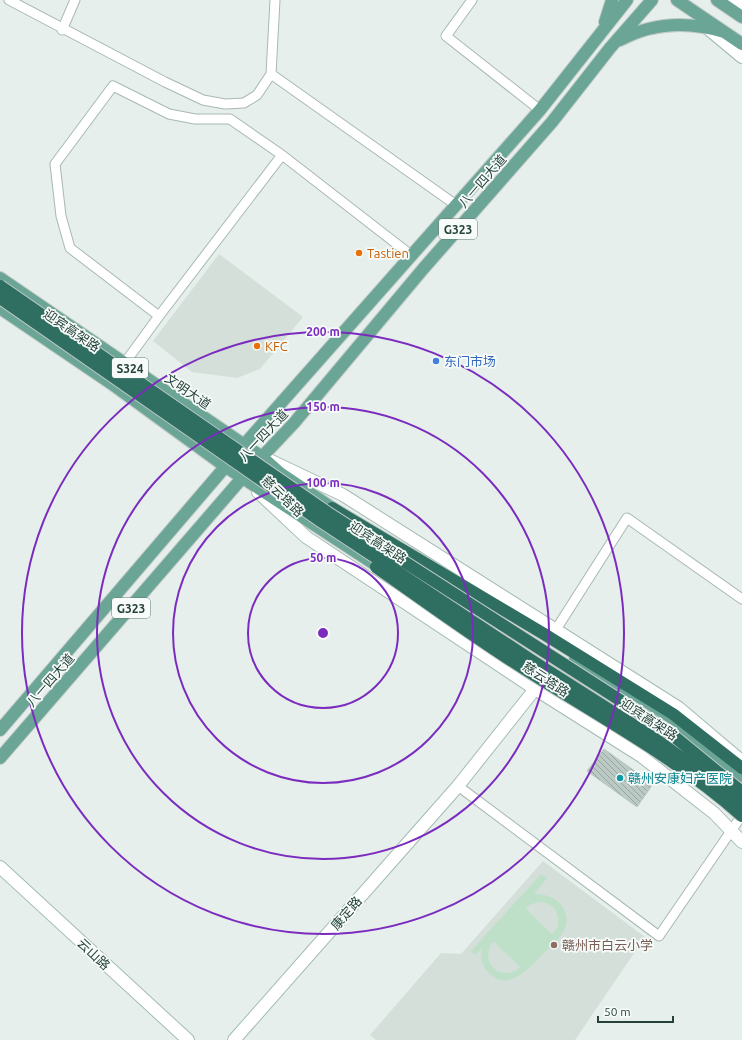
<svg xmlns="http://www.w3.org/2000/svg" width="742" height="1040" font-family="Ubuntu,'Noto Sans SC',sans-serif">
<defs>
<pattern id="building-back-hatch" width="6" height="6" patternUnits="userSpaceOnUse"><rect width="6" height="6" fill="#bbcac4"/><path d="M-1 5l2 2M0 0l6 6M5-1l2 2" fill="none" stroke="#98a6a0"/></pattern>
</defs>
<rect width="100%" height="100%" fill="#e6efeb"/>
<!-- built -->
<path fill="#d4dfda" d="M219,254L303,317L260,369L237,378L192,372L153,341Z
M543,861L645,937L575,1040H376L370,1035L441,953L461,954Z"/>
<!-- pitch -->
<path fill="#bfe0c8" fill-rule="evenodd" d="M541,874L547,878L534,894C554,893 574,909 564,930C560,939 551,946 544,953C530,967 509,993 489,973C482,966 480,958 482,948L475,955L471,951ZM539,902C553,903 560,912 558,926L552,934L526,909L529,905ZM493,942H494L520,967C501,984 478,961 493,942Z"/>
<!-- building -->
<path fill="url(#building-back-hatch)" stroke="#b8c9c2" d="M604,749L653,784L637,807L587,771Z"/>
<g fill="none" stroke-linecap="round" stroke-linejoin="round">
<defs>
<path id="street" d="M9,0L165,82L203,100L225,104L244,103L257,95L271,74L275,0
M472,0L446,36L540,110
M62,30L75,0
M271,74L456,205
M159,316L70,248L61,216L55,164L113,86L169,114L195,119H230L282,155L411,255
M124,364L159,316L282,155
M555,631L627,518L742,599
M458,786L659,936L742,815"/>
<path id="secondary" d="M730,0L742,6
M706,27L742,57
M267,459L343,495L679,708L738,758
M258,492L306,537L535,689L641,756L714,813L742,842
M0,867L188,1040
M234,1040L458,786L535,689"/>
<path id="primary" d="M677,0L742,44
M717,0L742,17
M605,22L612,0
M620,40C654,22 688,21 724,32
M0,278L262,457L280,473L341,514
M0,308L112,384L226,467L385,571
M575,660L670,720L742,776
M0,730L243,446L540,110L627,0
M0,758L243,477L294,423L423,269L552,122L610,48L652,0"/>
<path id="highway" d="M332,508L544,634L673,714L742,768"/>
</defs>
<!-- street casing -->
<use href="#street" stroke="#a8b8b2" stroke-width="11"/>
<!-- secondary casing -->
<use href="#secondary" stroke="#a4bbb3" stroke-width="14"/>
<!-- primary casing -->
<use href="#primary" stroke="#c2cac8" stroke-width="14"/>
<!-- highway casing -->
<use href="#highway" stroke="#c2cac8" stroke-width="14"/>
<!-- street -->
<use href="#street" stroke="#fff" stroke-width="9"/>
<!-- secondary -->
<use href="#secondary" stroke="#fff" stroke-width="12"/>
<!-- primary -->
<use href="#primary" stroke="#6aa596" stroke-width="12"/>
<!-- highway -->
<use href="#highway" stroke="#2f6f62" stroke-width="12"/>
<defs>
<path id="highway-bridge" d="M0,286L328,513L665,729L742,792
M0,298L322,522L531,660L657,740L732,795L742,806
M376,567C426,602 475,638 526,670C600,717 677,758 742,816"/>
</defs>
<!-- highway-bridge casing -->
<use href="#highway-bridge" stroke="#c2cac8" stroke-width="14" stroke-linecap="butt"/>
<!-- highway-bridge -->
<use href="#highway-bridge" stroke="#2f6f62" stroke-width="12"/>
</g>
<!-- distance rings -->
<g fill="none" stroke="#7b2cbf" stroke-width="2">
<circle cx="323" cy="633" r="75"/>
<circle cx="323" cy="633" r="150"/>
<circle cx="323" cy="633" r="226"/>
<circle cx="323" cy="633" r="301"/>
</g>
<!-- markers -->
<g fill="#e8710a" stroke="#f7fbf9" stroke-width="1.5">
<circle cx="359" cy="253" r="4"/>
<circle cx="257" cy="346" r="4"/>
</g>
<circle fill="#3f7fe0" stroke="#f7fbf9" stroke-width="1.5" cx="436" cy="361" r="4"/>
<circle fill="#0f9aa8" stroke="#f7fbf9" stroke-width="1.5" cx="620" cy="778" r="4"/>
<circle fill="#8d6e63" stroke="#f7fbf9" stroke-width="1.5" cx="554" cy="945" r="4"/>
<g text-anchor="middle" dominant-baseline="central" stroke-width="3.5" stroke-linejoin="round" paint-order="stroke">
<!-- shield labels -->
<g fill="#f7fbf9" stroke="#637a73" stroke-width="1">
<rect x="439" y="219" width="38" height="20" rx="3"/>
<rect x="112" y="358" width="36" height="20" rx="3"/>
<rect x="112" y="598" width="38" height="20" rx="3"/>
</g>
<g font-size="12" font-weight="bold" fill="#24423a">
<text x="458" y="229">G323</text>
<text x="130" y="368">S324</text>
<text x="131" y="608">G323</text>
</g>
<!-- street labels -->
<g font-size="13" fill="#24423a" stroke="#f7fbf9">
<text transform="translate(482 181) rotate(-49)">八一四大道</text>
<text transform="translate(72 330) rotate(34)">迎宾高架路</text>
<text transform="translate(188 391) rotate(34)">文明大道</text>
<text transform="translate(263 435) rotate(-47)">八一四大道</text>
<text transform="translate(283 496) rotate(44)">慈云塔路</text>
<text transform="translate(378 542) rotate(33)">迎宾高架路</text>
<text transform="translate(546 679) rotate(33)">慈云塔路</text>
<text transform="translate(50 680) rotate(-49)">八一四大道</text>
<text transform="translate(649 719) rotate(33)">迎宾高架路</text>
<text transform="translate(346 913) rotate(-49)">康定路</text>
<text transform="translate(94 954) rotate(43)">云山路</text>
</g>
<!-- food labels -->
<g font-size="13" fill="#c56008" stroke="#f7fbf9" text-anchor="start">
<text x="367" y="253">Tastien</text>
<text x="265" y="346">KFC</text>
</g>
<!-- shop labels -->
<g font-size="13" fill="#366cbe" stroke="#f7fbf9" text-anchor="start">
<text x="444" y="361">东门市场</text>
</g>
<!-- culture labels -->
<g font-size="13" fill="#0d838f" stroke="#f7fbf9" text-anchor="start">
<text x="628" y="778">赣州安康妇产医院</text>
</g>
<!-- education labels -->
<g font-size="13" fill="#785e54" stroke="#f7fbf9" text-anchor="start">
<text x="562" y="945">赣州市白云小学</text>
</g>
</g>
<circle cx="323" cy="633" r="6" fill="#7b2cbf" stroke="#f7fbf9" stroke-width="2"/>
<g font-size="12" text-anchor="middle" font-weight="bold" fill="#7b2cbf" stroke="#f7fbf9" stroke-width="3.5" stroke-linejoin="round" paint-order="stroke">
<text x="323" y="336">200 m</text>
<text x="323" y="411">150 m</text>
<text x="323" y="487">100 m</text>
<text x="323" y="562">50 m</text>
</g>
<!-- scale -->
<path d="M598 1016v6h75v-6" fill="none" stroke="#24423a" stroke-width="2"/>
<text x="604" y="1016" font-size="12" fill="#24423a" stroke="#f7fbf9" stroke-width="3" paint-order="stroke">50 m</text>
</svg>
